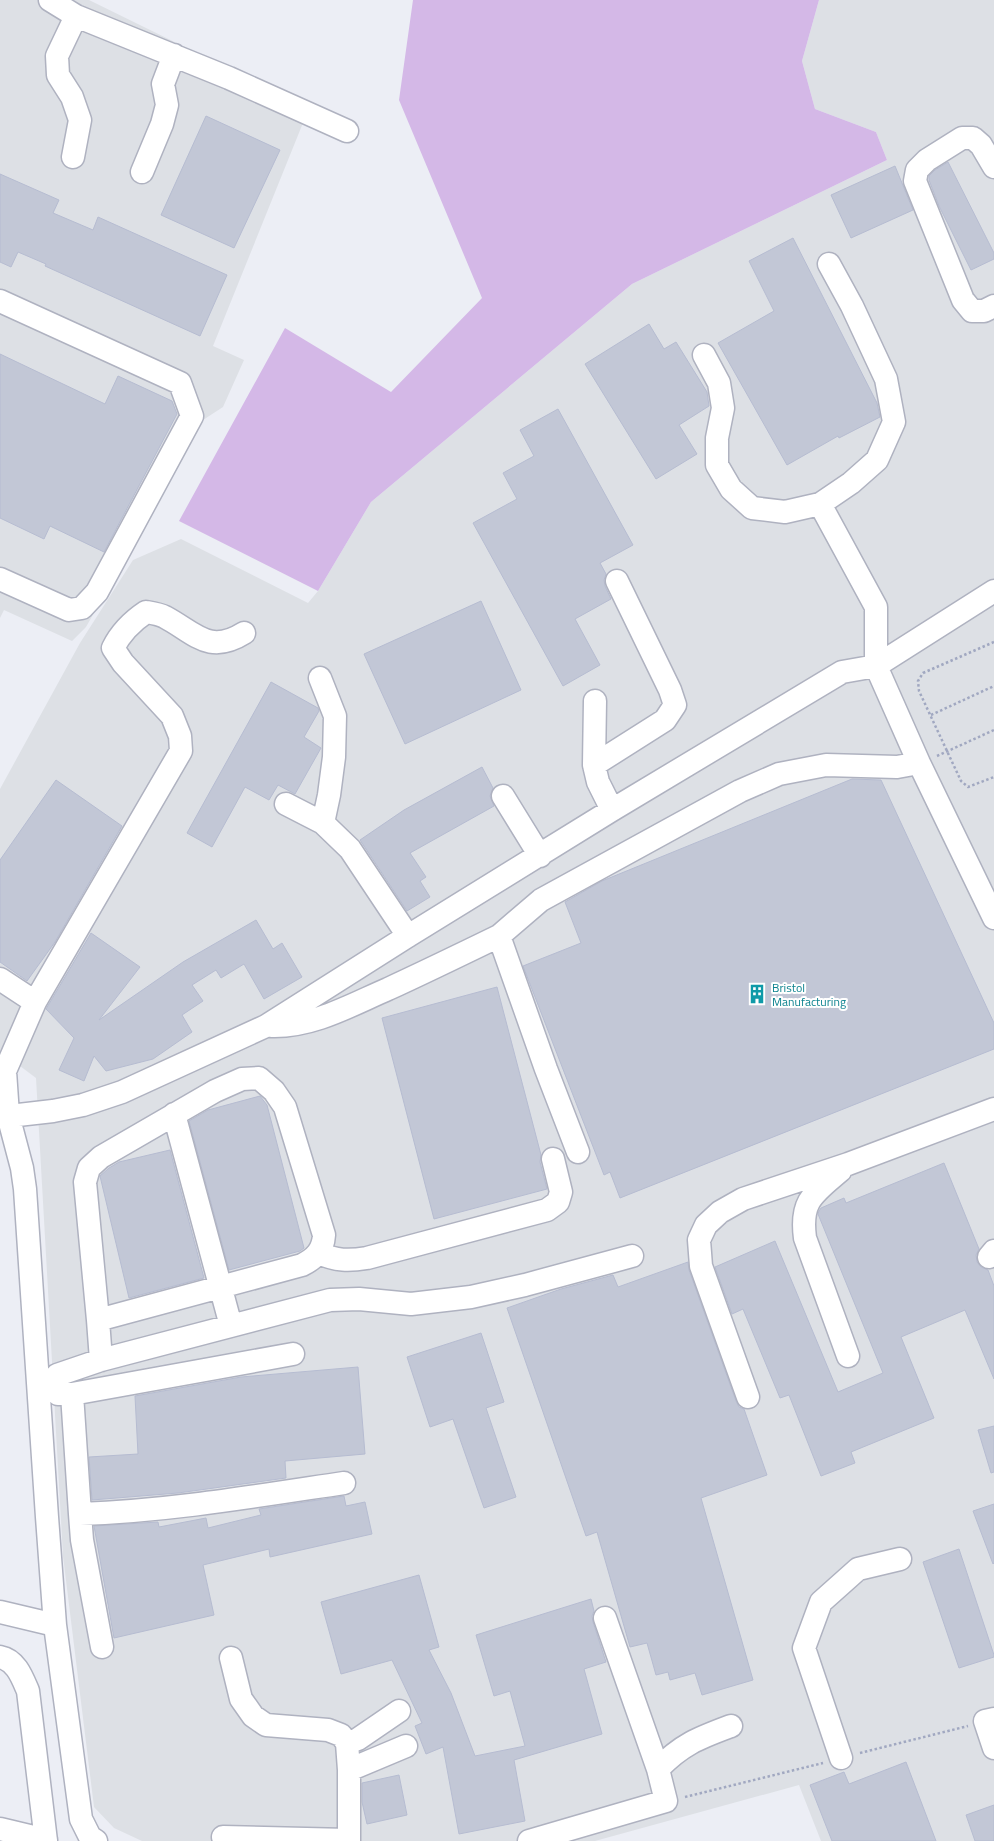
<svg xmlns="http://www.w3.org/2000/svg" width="994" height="1841" font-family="'Titillium Web',sans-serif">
<rect width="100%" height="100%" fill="#eceef5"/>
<!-- industrial -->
<path fill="#dde0e5" d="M0,0H89L309,108L213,346L244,360L223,407L203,420L86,627L72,641L4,610L0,618Z
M819,0H994V1841H821L799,1785L595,1841H142L114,1828L94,1807L63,1556L36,1078L0,1051V789L80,643L133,560L181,539L308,603L318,591L371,502L632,284L887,160L876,132L815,109L802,61Z"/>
<!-- green -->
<path fill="#d4b8e7" d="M413,0H819L802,61L815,109L876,132L887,160L632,284L371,502L318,591L179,521L285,328L391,392L482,298L399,100Z"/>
<!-- building -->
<path fill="#c2c7d6" stroke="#b6bcd1" d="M206,116L280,150L234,248L161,215Z
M948,162L994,253V259L971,270L939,206L929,180V176L935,170Z
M895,166L913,210L851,238L831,195Z
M0,174L59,200L53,213L93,230L98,217L227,275L200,336L45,266L46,264L18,252L11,267L0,262Z
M793,238L877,403L880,417L839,438L838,436L787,465L718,343L774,311L749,261Z
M649,324L664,349L676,342L707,392L709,406L679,425L697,454L656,479L585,364Z
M0,354L105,404L118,376L172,401L177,414L104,552L50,526L44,539L0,518Z
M558,409L633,545L600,563L606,574L604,580L605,586L611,599L575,619L600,665L563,686L473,523L517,499L503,473L534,456L520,430Z
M481,601L521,690L405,744L364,654Z
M271,682L318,708L319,711L304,737L321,748L295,794L278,785L269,800L245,787L212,847L187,833Z
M482,767L493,788L490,796L494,806L410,853L426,877L420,881L430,897L407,911L360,840L404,810Z
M852,779L881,780L994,1023V1049L620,1198L610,1172L604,1175L523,966L581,943L565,902L602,881Z
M56,780L122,826L55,942L27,981L0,962V860Z
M256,920L273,949L282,943L302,977L264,999L244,964L221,978L216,970L192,985L203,1001L182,1015L192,1032L153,1059L106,1071L94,1056L84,1081L59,1070L74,1038L46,1009L91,933L140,967L99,1020L183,962Z
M497,987L541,1155L540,1162L547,1189L434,1219L382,1018Z
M260,1096L267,1105L304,1248L300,1251L229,1270L189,1121L208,1110Z
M170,1150L204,1278L129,1298L100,1176L109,1168L119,1162Z
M944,1163L979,1249L976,1255L977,1262L981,1267L988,1270L994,1286V1379L965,1310L901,1337L934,1418L851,1452L855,1463L821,1476L789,1395L780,1398L743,1309L732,1314L715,1267L775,1241L838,1392L883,1373L818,1214L819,1211L821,1208L844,1198L846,1203Z
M688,1262L689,1270L736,1401L739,1407L744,1409L767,1475L701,1498L753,1680L702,1695L695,1673L670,1680L668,1672L656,1675L647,1643L630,1647L597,1532L586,1536L507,1308L561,1289L613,1275L618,1287Z
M481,1333L504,1402L486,1408L516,1497L484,1508L453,1419L430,1427L407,1357Z
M358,1367L365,1454L285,1461L286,1478L178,1493L92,1500L89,1457L138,1454L135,1396L241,1377Z
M994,1426V1472L991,1473L978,1430Z
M344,1496L346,1506L365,1502L372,1534L270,1557L269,1549L203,1565L214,1615L114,1638L94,1526L158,1522L159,1527L206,1518L208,1528L261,1515L259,1509Z
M994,1504V1563L993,1564L973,1511Z
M959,1549L994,1655V1657L959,1668L923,1562Z
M419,1575L439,1647L429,1650L451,1693L475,1756L525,1746L510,1691L494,1696L476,1635L591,1599L594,1611L592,1616L593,1622L606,1662L584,1669L602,1734L514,1760L525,1821L459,1834L443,1747L426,1754L415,1726L422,1723L392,1660L341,1674L321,1602Z
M906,1762L936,1841H832L810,1785L844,1772L849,1784Z
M399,1775L407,1815L367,1824L362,1802V1783Z
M994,1805V1841H975L966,1815Z"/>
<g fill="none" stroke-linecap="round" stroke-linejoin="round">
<defs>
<path id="minor" d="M50,0L76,16L229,78L347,131
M73,157L80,120L72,97L58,75L57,56L76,16
M994,167L981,145L973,138H962L927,160L917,170L915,181L963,300L972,311H984L994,306
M142,172L162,124L167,105L163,84L174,55
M0,301L180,383L192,416L97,592L82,608L69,610L0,579
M704,355L719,383L723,408L717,438V465L731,489L752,508L785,512L820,504L876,607V666L919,763L994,918
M820,504L851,483L877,460L894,422L886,379L852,306L829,264
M320,678L335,716L334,757L329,795L323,823
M595,701L594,765L598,782L612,810
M594,765L665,720L675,705L670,690L617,581
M503,796L540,856
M286,804L323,823L350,849L408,936
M499,936L541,900L740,791L779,774L826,765L897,767L919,763
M0,979L35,1002
M272,1026C313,1027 351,1005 388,989C425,972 462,954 499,936L546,1069L578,1152
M174,1114L231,1326
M0,1117L53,1111L83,1105L122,1092L266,1026L408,936L612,810L842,672L876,666L994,591
M840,1171C813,1194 800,1201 805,1238L848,1356
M319,1253C336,1261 349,1261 367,1258L547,1210L558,1202L561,1192L553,1159
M989,1257L994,1251
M98,1320L85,1182L89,1168L101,1157L215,1091L242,1079L259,1078L274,1091L285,1107L324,1235C323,1250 316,1258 302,1265L98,1320L101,1360
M49,1385L57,1375L101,1360L330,1300L359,1299L411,1304L471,1297L525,1285L632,1256
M58,1394H72L293,1354
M72,1394L80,1514C169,1511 257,1496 344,1483
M748,1397L701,1266L699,1240L706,1225L720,1212L743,1199L848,1164L994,1109
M80,1514L82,1540L102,1647
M0,1612L55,1625
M0,1657C16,1660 22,1677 28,1691L46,1841
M231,1658L241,1699L253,1716L266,1725L328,1730L341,1735L347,1743L349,1770V1841
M994,1719L985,1721L994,1748
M347,1743L358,1739L399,1711
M841,1758L804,1648L821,1602L858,1569L900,1559
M658,1769C682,1744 699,1738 731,1726
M349,1770L406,1746
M0,1829L46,1840
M223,1837L348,1840
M96,1841L90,1837L81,1819L55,1625L47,1517L25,1189L22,1168L8,1115L5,1071L35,1002L181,751L180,736L172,716L123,663L113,648C121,632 131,622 146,612C152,613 159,614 165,617C195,633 209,655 244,633
M529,1841L666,1801L658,1769L605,1618"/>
</defs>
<!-- minor casing -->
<use href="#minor" stroke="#afb2c0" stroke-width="25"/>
<!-- path -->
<path stroke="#a1a8c1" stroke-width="2.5" stroke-dasharray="2.5 2.5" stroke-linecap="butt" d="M994,642L923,673L918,681L919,691L961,781L968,787L994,777
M931,715L994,686
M937,756L994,730
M860,1753L968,1726
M685,1797L823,1763"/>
<!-- minor -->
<use href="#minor" stroke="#fff" stroke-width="22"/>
</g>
<!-- icons -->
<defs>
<symbol id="building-bare" viewBox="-9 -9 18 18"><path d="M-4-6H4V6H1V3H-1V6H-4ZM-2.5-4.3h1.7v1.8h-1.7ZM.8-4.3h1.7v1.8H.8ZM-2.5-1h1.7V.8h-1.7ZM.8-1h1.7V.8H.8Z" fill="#0f9aa8" stroke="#fff" stroke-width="2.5" paint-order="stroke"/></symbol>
</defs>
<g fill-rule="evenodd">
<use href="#building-bare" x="743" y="980" width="28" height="28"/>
</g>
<g text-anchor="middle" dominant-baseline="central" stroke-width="4" stroke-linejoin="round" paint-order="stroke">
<!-- culture labels -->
<g font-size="12" fill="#0d838f" stroke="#fff" text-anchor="start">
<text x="772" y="987">Bristol<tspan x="772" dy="14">Manufacturing</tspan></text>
</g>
</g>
</svg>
